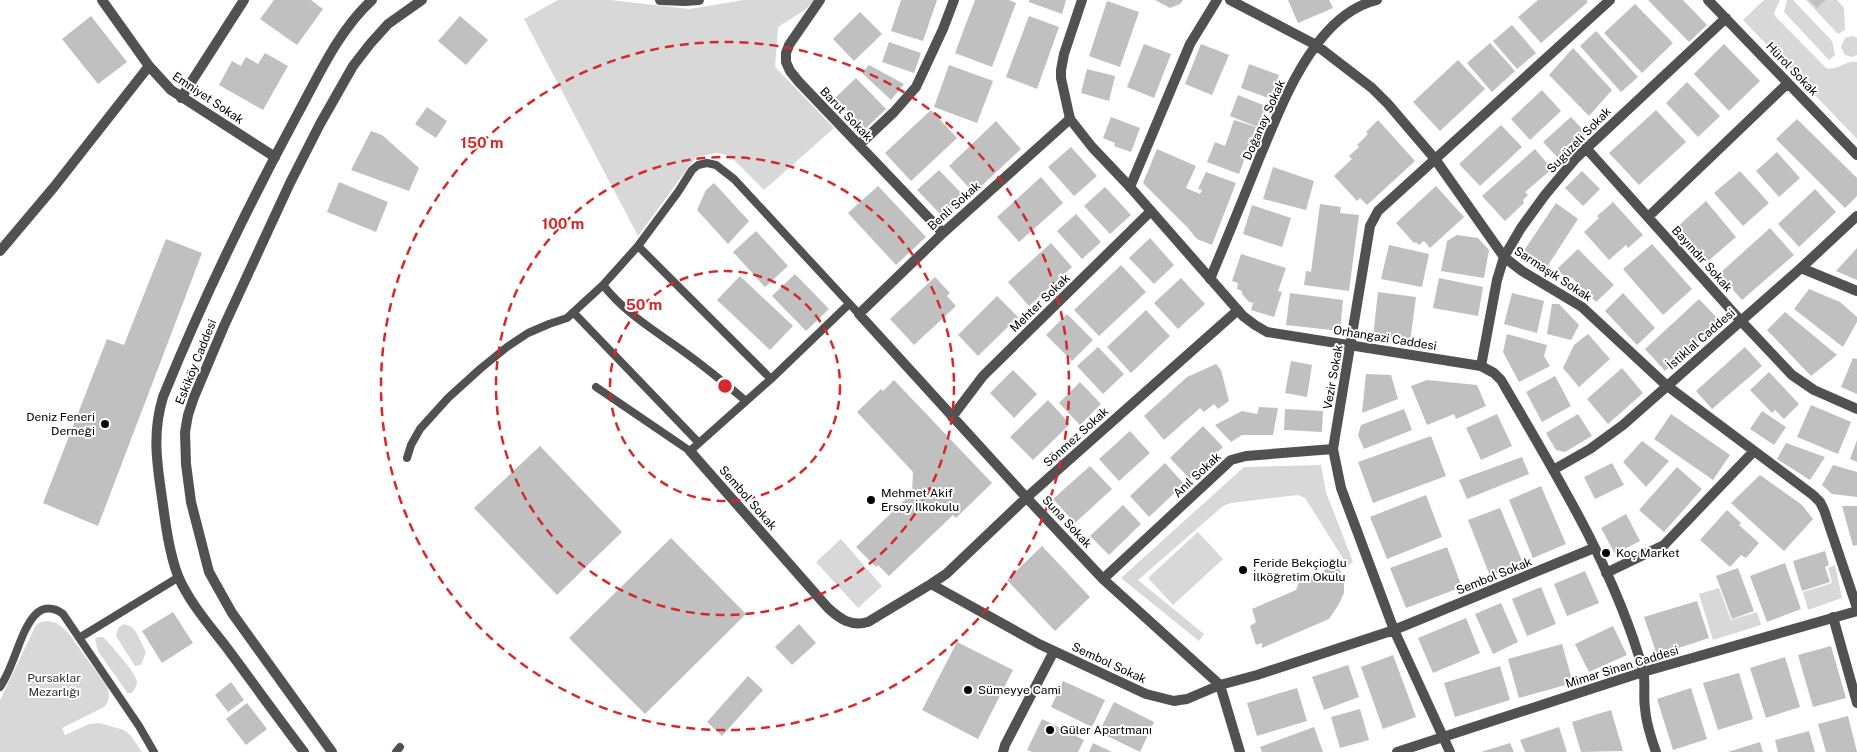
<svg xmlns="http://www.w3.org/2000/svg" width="1857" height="752" font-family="'Public Sans',sans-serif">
<rect width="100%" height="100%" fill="#fff"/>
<!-- green -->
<path fill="#d8d8d8" d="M558,0H610L689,9L744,0H814L805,10L778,27L775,67L834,128L764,190L730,156L717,153L696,157L638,236L524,19Z
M1764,0H1780L1774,13L1775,16L1826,68C1838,71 1845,60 1857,62V139L1743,20Z
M1787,0H1793L1832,41L1835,55L1829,60L1784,12Z
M1806,0H1837L1844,8L1845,30L1838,34Z
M1852,36L1857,38V55L1852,57L1845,55L1841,47L1845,38Z
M1321,465L1326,492L1353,562L1348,566L1305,498L1298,495L1231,503L1223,506L1138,580L1204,634L1199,641L1121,578L1244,467Z
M1198,532L1223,559L1173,605L1148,578Z
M841,539L882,586L858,608L816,562Z
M1835,565L1842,598L1808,610L1803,592L1832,583L1828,568Z
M1719,588L1731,620L1757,612L1761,625L1713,640L1699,594Z
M48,621C58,623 62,626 69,634L108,688C109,696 110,701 104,707L62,728L65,735L89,724L99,723L124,730L130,735L142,752H0V700L36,625L41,622Z
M124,624L132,627L136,632L146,652L141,665L135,666L116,636L118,628Z
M98,637H103C110,644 137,674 137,682C137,686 134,689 132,693H127L124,688L98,651L95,639Z"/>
<!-- building -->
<path fill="#c0c0c0" d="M274,0H311L323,9L297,45L260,19Z
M901,0H937L923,41L891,31Z
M975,0H1009L1016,3L992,67L955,53Z
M1029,0H1066L1062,14L1029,2Z
M1155,0H1183L1180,4L1170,8Z
M1288,0H1329L1333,8L1298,23Z
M1538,0H1586L1588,2L1541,43L1518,17Z
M1648,0H1683L1707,25L1689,42Z
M1809,0H1826L1817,8Z
M1107,1L1139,12L1120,67L1089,56Z
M1635,4L1673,43L1642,73L1604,33Z
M860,12L882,34L854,61L833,39Z
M91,16L127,62L98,84L62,39Z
M460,16L488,40L466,65L438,41Z
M1029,16L1059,27L1037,89L1006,77Z
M1512,25L1536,53L1517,69L1493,41Z
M1596,31L1638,77L1621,92L1580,46Z
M889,42L921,53L914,73L882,62Z
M1490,43L1515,71L1492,92L1467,63Z
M1144,44L1171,54L1154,98L1127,87Z
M1201,44L1229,55L1212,95L1185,84Z
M1724,44L1760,81L1729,111L1694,74Z
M1573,48L1612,90L1589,116L1549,75Z
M265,53L288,66L263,110L219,85L232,61L241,66L246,57L258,64Z
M1458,60L1485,89L1440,131L1413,102Z
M1249,64L1279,75L1271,99L1241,88Z
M869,65L904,84L891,100L862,73Z
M949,65L993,81L977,123L934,107Z
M1087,69L1115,76L1109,101L1081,93Z
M856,78L886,109L864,130L834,99Z
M1687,82L1720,116L1698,137L1666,103Z
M1542,90L1561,111L1530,140L1511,119Z
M1238,95L1268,107L1260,128L1230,116Z
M427,107L447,121L436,138L415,124Z
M931,110L957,138L911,181L885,153Z
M1656,110L1686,142L1639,185L1609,153Z
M1111,117L1140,128L1131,152L1114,146L1115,143L1103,138Z
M1571,117L1587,134L1559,159L1543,142Z
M1797,119L1857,178V196L1845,208L1776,139Z
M1234,120L1256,127L1239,174L1207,162L1215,142L1225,146Z
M1378,120L1415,161L1367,205L1360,198L1357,201L1334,176L1352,159L1349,156L1359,147L1357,145L1368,134L1366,132Z
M996,121L1021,149L974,193L949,166Z
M1501,125L1522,147L1480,186L1459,164Z
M371,131L382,135L419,168L409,191L351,170Z
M1071,147L1097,176L1074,196L1048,167Z
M1157,149L1196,166L1186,188L1200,194L1202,190L1198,189L1206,172L1236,183L1212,245L1197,239L1187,227L1143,183Z
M1535,149L1552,169L1525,192L1528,195L1523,200L1524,203L1505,221L1482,196Z
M1777,152L1800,178L1779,197L1756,171Z
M1273,167L1314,181L1306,210L1263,199Z
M939,170L967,199L945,219L917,190Z
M1582,171L1600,189L1583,206L1565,188Z
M1740,171L1769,203L1743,226L1714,193Z
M1041,177L1063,203L1019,242L997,217Z
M339,182L388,202L376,232L327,212Z
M714,183L749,221L728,244L697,210L706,190Z
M878,186L926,237L896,265L848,213Z
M1436,186L1464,217L1430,248L1424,241L1419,245L1416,242L1414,243L1396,223Z
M1105,187L1131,215L1110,234L1084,206Z
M1815,189L1836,212L1799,247L1778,224Z
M1706,201L1736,237L1707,262L1677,227Z
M1613,202L1643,235L1628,248L1626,245L1609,260L1584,232L1599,218L1597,216Z
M1556,203L1578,219L1545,270L1527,259L1525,249Z
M1320,204L1341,207L1340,213L1359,215L1349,291L1304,285L1306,271L1311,272Z
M1252,205L1291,218L1282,247L1243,234Z
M1076,214L1101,242L1082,259L1057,231Z
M1770,228L1794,255L1742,300L1719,274Z
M756,231L788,266L765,287L733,252Z
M1457,235L1478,238L1489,250L1484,278L1441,271L1447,241Z
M1150,238L1174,265L1154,284L1129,258Z
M166,239L202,253L98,526L43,503L107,339L124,345Z
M1051,243L1072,267L1029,306L1008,282Z
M1652,244L1692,289L1663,315L1623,269Z
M1389,245L1429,254L1422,287L1381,279Z
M1857,248V280L1836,271Z
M1578,249L1614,285L1596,302L1571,277L1568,280L1557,269Z
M1241,254L1286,268L1278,291L1282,292L1274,317L1251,310L1253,303L1249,302L1242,294V291L1237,289L1238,283L1232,281Z
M1121,265L1146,292L1099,336L1074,310Z
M795,274L829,309L806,331L772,296Z
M740,276L793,326L770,350L717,300Z
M935,277L950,293L947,296L956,306L914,345L890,319Z
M1181,278L1205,304L1178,329L1154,303Z
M1439,278L1483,287L1478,316L1433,308Z
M1809,289L1840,302L1857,317V322L1843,347L1794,309Z
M1378,292L1416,297L1410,342L1373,337Z
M1290,293L1343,300L1340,331L1286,325Z
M1512,293L1544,301L1537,333L1504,324Z
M1623,293L1655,328L1637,345L1605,311Z
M997,296L1018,317L978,356L958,335Z
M1699,299L1720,321L1665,371L1645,349Z
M1552,304H1559L1579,325L1571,340L1547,334Z
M1146,310L1170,336L1131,373L1107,347Z
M1785,312L1837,355L1811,376L1767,330Z
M1067,314L1093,340L1072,361L1046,335Z
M1507,334L1547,345L1544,356L1550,366L1519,382L1503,352Z
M1588,334L1610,359L1579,387L1563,368L1574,345Z
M1098,347L1124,374L1103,394L1077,366Z
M1745,347L1762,366L1712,409L1696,391Z
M1853,358L1857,359V394L1841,387Z
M1291,361L1312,365L1307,397L1285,393Z
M1216,364L1221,370L1229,401L1218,409L1214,404L1204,412L1200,408L1164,440L1144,416L1187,377Z
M1622,368L1643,393L1608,424L1587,399Z
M1013,370L1037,394L1014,418L990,393Z
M1769,372L1799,404L1784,419L1775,410L1772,413L1750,390Z
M1366,374L1391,375L1398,399L1362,413Z
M1555,376L1571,406L1542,422L1526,392Z
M894,380L992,483L956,518L953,515L889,576L878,565L876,567L856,547L912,493L913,472L857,412L881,389L883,391Z
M1427,380L1477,385L1486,406L1456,419L1454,414L1427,425L1411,386Z
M1080,382L1101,404L1080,425L1059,403Z
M1048,400L1070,424L1033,460L1010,437Z
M1811,405L1851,422L1838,454L1797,437Z
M1259,407L1278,408L1273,435H1242L1231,442L1215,425L1242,411L1257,414Z
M1285,409L1323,411L1322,432L1284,430Z
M1404,409L1412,430L1364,449L1358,435L1361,425Z
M1762,411L1786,427L1774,445L1750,429Z
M1497,414L1512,446L1481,460L1466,428Z
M1578,414L1592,436L1565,452L1556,450L1546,433Z
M1671,414L1730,455L1713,480L1654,439Z
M1203,426L1223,447L1190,479L1170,458Z
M1130,431L1150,453L1119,481L1099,459Z
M1431,436L1446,476L1373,503L1358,462Z
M1857,440V462L1850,459Z
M1642,441L1669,461L1646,487L1623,462Z
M1786,443L1825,457L1810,480L1777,459Z
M540,446L622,532L557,595L474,508Z
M1522,457L1529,474L1467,499L1459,480Z
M1165,463L1184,484L1149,517L1130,496Z
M1612,463L1624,485L1595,499L1584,477Z
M1833,465L1857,472V497L1832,494L1822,485Z
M1090,466L1112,489L1075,523L1053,499Z
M1677,467L1702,489L1664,532L1639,510Z
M1760,475L1802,505L1813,519L1784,551L1731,503Z
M1541,486L1566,544L1533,558L1509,500Z
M1426,495L1442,537L1387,559L1370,517Z
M1123,505L1141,524L1109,555L1090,536Z
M1842,506H1857V545L1853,546Z
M1500,508L1523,563L1490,576L1468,520Z
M1727,510L1741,523L1739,525L1759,543L1746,558L1741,555L1730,567L1700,540Z
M1626,514L1640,541L1615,554L1601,528Z
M671,538L746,614L645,714L569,638Z
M1042,546L1090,597L1055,631L1007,580Z
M1447,547L1462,587L1406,608L1390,568Z
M1825,551L1829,565L1825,567L1830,582L1802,591L1793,561Z
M1785,563L1801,609L1767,622L1750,576Z
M1338,564L1344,583V593L1339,604L1329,619L1262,648V643L1256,645L1250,626L1256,622L1252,609L1296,590L1299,582Z
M1738,568L1754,611L1732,619L1716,576Z
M1585,571L1599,603L1567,616L1554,584Z
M1541,587L1556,624L1527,636L1512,599Z
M1697,601L1709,638L1657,655L1644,617Z
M1501,603L1518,642L1493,654L1475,614Z
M173,612L193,643L162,663L142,631Z
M1466,618L1480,653L1433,673L1418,638Z
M799,624L816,643L792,665L775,647Z
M1613,626L1627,655L1589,672L1575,644Z
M957,642L1013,670L978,739L922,710Z
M1562,644L1573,683L1519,698L1508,659Z
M1831,646L1846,698L1813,707L1798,655Z
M1393,655L1416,717L1383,729L1361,667Z
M1785,657L1800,707L1766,718L1750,668Z
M1348,665L1359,697L1324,710L1312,677Z
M1500,666L1510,700L1455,717L1444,683Z
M1739,673L1753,719L1718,730L1703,683Z
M748,676L763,690L722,736L707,722Z
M1063,681L1105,700L1092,727L1051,707Z
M231,682L244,700L228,712L215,695Z
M1297,688L1307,721L1257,736L1247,703Z
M1691,688L1707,739L1673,750L1657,699Z
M1114,702L1154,722L1140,752L1099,732Z
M247,703L267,729L246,745L226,719Z
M1360,709L1369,740L1340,748L1331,717Z
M1611,710L1623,751L1581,752L1572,722Z
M1848,716L1857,752H1826L1818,724Z
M1042,719L1084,740L1078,752H1032L1027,750Z
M1314,727L1323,752H1262L1260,747Z
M1559,727L1567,752H1525L1520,740Z
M1809,731L1815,752H1778L1775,740Z
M1760,742L1763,752H1728Z
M1093,743L1112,752H1089Z
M1510,743L1514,752H1481Z"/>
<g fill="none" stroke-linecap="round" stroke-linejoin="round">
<!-- service -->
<path stroke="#515151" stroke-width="8" d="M638,246L771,379
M603,285C625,313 654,330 683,351C705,367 726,384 746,401
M574,313L699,443
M596,387L690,451L771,379L849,304
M407,458L411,445L420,429L448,398L480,369L507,347L528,333L549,324L567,318L603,285L638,246L678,192L692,170L698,165L707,163L716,165L734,179L859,314
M79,638L179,577
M0,687C14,667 20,631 35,615C43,606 54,607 63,614L139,726L154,752
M396,752L400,747"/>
<!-- minor -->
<path stroke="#515151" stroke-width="10" d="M102,0L149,66L171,90L275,157
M820,0L789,45L786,53V62L790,71L799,82L943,233
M1230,0L1316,45L1372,88L1388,104L1435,159L1504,257L1522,271L1582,307L1666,385L1813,495L1820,502L1824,510L1857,608
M1708,0L1857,155
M181,98L244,0
M1070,119L943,233L859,314L1024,495L1103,579L1220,685L1240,752
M859,145L894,112L916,87L943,29L954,0
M1586,148L1741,321L1792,375L1814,390L1857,409
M1130,187L1190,44L1217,0
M1648,217L1788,83
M0,251L54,187L149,66
M1801,268L1857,291
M1210,279C1227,239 1243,199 1259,159C1275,121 1291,78 1317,44C1332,24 1352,6 1377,0
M1481,366L1497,280L1504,257L1521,228L1545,195L1576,158L1726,18
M952,417L983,376L1151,211
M690,451L828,608C840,619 851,627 868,622L931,584L1039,644L1146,694L1174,701L1180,700L1187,699L1220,685L1257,675L1394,630L1594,548
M1606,573L1664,545L1754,451
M1103,579L1231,460L1246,456L1333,449
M931,584L946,574L1026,498L1238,310
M1833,617L1857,703
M1003,752L1005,745L1054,651
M1450,752L1394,630L1341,488L1333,449L1370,226L1378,211L1610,0"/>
<!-- tertiary -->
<path stroke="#515151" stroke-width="10" d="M660,0L685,1L699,0
M1082,0L1064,54L1061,70V78L1070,119L1092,147L1130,187L1243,316L1255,325L1267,332L1481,366L1494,373L1501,380C1554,471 1614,567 1643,670C1646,682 1643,696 1645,708C1646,723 1651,738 1656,752
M1553,470L1590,449L1623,425L1801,268L1857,216
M304,752C278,718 253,683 227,648C210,626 189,602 178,576C168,549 165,519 161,491C156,457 153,430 163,397C202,301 247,208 296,117C318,77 338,31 372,0
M332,752L232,613L209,572L191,502L186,464L185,432L188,415L194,397L224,326L290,183L320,124L353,66L370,44L388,24L422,0
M1397,752L1643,672L1857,611"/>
</g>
<!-- distance rings -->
<g fill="none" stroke="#d62828" stroke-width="2.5" stroke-dasharray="9 6">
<circle cx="725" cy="386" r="115"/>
<circle cx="725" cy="386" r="229"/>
<circle cx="725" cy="386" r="344"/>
</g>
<!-- markers -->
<g fill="#000" stroke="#fff" stroke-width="2">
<circle cx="105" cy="424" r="5"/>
<circle cx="871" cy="500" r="5"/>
<circle cx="1606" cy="553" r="5"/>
<circle cx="1243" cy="570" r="5"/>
<circle cx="968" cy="690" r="5"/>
<circle cx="1050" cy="730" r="5"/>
</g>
<g text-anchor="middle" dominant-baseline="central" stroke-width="4" stroke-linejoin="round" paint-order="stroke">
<!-- street labels -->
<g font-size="12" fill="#000" stroke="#fff">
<text transform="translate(1792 69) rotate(46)">Hürol Sokak</text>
<text transform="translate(208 98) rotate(34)">Emniyet Sokak</text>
<text transform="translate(846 114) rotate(46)">Barut Sokak</text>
<text transform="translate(1264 120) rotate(-66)">Doğanay Sokak</text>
<text transform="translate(1579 140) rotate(-46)">Sugüzeli Sokak</text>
<text transform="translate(954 206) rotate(-42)">Benli Sokak</text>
<text transform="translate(1702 259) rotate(48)">Bayındır Sokak</text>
<text transform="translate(1553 274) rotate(33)">Sarmaşık Sokak</text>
<text transform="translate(1040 303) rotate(-44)">Mehter Sokak</text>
<text transform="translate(1385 338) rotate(9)">Orhangazi Caddesi</text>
<text transform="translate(1701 339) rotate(-41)">İstiklal Caddesi</text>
<text transform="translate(196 362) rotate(-68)">Eskiköy Caddesi</text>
<text transform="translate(1333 377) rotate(-80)">Vezir Sokak</text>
<text transform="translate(1076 437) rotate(-42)">Sönmez Sokak</text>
<text transform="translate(1197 475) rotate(-43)">Anıl Sokak</text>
<text transform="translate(748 498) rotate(49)">Sembol Sokak</text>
<text transform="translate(1067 522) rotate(47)">Suna Sokak</text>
<text transform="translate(1494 576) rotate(-22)">Sembol Sokak</text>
<text transform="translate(1109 663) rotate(25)">Sembol Sokak</text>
<text transform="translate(1622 667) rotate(-17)">Mimar Sinan Caddesi</text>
</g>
<!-- poi labels -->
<g font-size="12" fill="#000" stroke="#fff" text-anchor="start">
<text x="95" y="417" text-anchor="end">Deniz Feneri<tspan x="95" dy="14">Derneği</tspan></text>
<text x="881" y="493">Mehmet Akif<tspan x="881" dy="14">Ersoy İlkokulu</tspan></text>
<text x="1616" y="553">Koç Market</text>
<text x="1253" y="563">Feride Bekçioğlu<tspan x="1253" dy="14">İlköğretim Okulu</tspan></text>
<text x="978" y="690">Sümeyye Cami</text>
<text x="1060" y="730">Güler Apartmanı</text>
</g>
<!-- park labels -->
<g font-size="12" fill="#2f2f2f" stroke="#fff">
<text x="54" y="678">Pursaklar<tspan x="54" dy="14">Mezarlığı</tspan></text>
</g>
</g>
<circle cx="725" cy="386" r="8" fill="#d62828" stroke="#fff" stroke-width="2.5"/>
<g font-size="15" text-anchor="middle" font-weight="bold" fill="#d62828" stroke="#fff" stroke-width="4" stroke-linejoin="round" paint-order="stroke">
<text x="482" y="148">150 m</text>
<text x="563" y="229">100 m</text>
<text x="644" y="310">50 m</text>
</g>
</svg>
